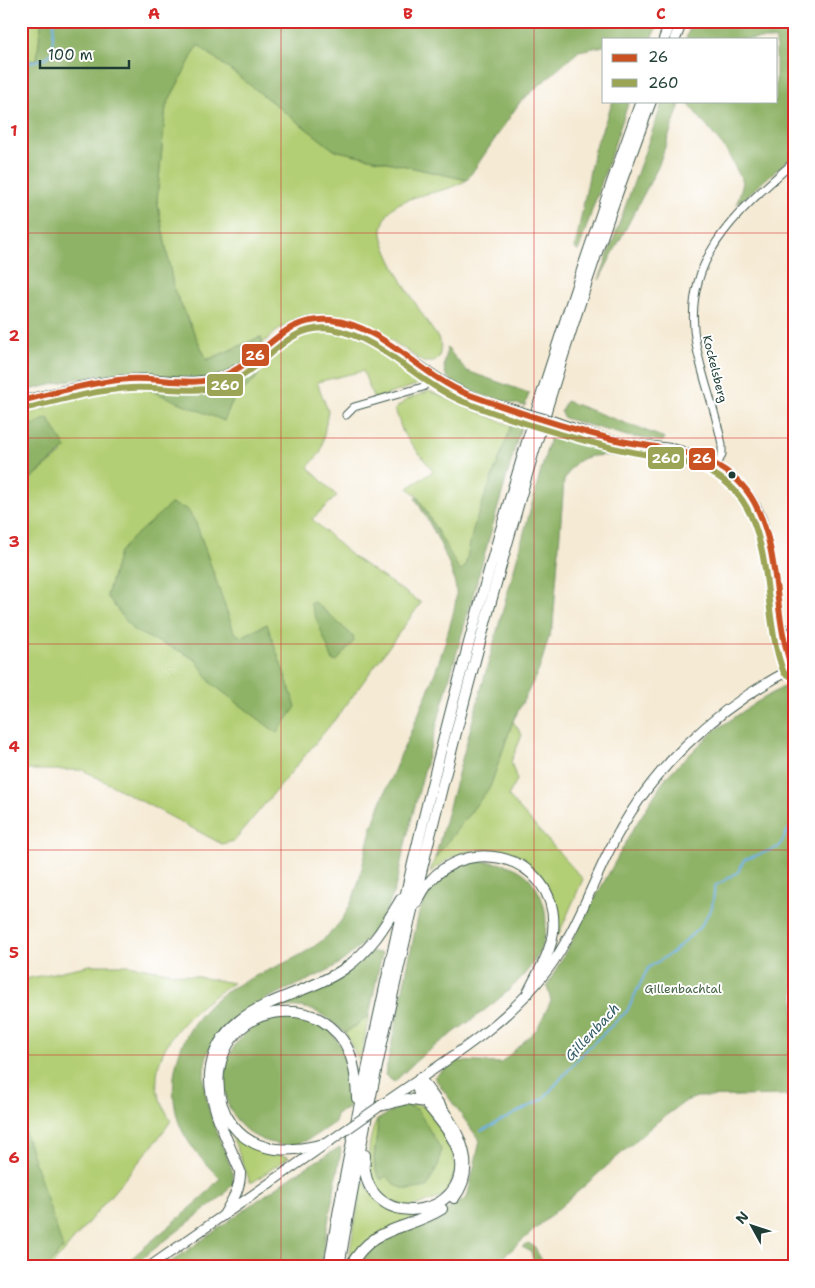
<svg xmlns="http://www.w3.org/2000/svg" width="815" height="1288" font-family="'Shantell Sans',sans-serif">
<rect width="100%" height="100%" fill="#fff"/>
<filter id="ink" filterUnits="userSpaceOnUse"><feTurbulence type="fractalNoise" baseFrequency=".02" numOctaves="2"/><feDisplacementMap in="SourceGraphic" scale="10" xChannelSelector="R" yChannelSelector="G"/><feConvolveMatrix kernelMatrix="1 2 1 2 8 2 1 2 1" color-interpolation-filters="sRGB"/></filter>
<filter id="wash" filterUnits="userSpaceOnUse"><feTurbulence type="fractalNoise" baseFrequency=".0096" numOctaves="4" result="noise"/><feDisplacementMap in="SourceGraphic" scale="20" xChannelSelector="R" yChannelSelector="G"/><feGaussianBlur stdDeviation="1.12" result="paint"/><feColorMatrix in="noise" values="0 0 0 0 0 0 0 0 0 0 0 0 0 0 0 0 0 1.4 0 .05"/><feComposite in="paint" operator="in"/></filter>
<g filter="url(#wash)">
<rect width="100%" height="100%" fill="#f5ead4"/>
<!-- green -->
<path fill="#b3cf75" stroke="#698654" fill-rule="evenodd" d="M21,21H45L41,25L37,59L21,63Z
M198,45L334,150L467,180C446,193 421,192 398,204C390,208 383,220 382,229C379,250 425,319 438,338L441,346L439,358L433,362H423C389,338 338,299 294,321C282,326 272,335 263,343L260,337L207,360L174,290L157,200L166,106Z
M315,325C357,329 388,350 421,374V381L416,385L374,399L363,371L317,382L328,411L321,452L308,467L337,496L312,519L353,557L421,603L341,712L234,841L222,844L83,770H21V487L62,453L48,418L21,430V414L46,408L45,396L141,379L224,421C227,415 229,408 232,402C245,383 263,384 264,353L292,332ZM154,519L196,523L234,632L241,637L267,624L277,733L212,683L196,660L182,652L134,631L107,596L119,553Z
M429,391L512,426L474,526L465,567L460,572L418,497L408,488L433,471L403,433L395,409L406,400Z
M513,721L522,735L511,762L517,780L508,796L583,879L558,936C561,883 523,839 467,852C453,855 441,864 430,872L435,858L490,787Z
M90,965H128L233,983C197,1006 149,1044 158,1093C160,1102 167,1113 171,1121L157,1140L51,1267H47L63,1248L21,1267V1123H24L21,1121V980Z
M369,1016L360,1062L345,1033Z
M409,1102L425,1107L451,1143L456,1168L449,1189L440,1198L407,1208C399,1205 388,1202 382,1196C364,1178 366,1141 377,1120C380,1139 366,1164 381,1179L386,1175L395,1185L410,1190L404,1104Z
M229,1128L248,1143L264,1151L289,1157L253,1182H250Z
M363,1179L371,1192L420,1213V1216L348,1261Z"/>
<!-- forest -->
<path fill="#8eb266" stroke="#56784d" d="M45,21H660L651,39H604V46L579,51L520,102L467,180L334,150L198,45L166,106L157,200L174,290L207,360L261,337C271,371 255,378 234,400C229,405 227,415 224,421L149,390L134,371L71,380L21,392V63L37,59L41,25Z
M692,21H794V155L737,204L743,182L726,150L686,101H776V39H686Z
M613,101H629L578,252L575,248L594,150Z
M663,101H681L658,167L599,280Z
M447,348L467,371L529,393L525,406C507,402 456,391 446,375C442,367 446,357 447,348Z
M566,401L665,438L663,441L627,436L564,418L561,412Z
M515,416L523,420C490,535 457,649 426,764C418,794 410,824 403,853C399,872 395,895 385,912C373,934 354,955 332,968C280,998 194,1011 205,1090C208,1118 224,1147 233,1173V1183L224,1195L131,1267H121L200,1200L220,1178C204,1163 187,1144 179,1123C162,1072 185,1017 230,989C266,968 309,959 337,926C360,898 362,860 372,827C393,765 425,708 444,646C448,631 454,614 456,599C459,572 429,522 415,498L418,497L460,571L465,567L474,526Z
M48,418L66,448L21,487V430Z
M551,434L620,446L619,456C591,455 576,453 564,481L553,624L539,670L513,721L490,787L435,858Z
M171,504L187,509L196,523L234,632L241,637L267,624L296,707L277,733L211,683L196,660L182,652L134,631L107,596L119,553L131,539Z
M315,602L353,636L354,641L337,661H333L310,603Z
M794,681V1105L785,1095L697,1097L686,1101L657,1122L500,1260L487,1267H353L376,1241L430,1220L467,1198L480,1141L434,1077L456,1061L501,1063L537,1029L551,1001L547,986L632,831L666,777L714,731L757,702Z
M470,861C499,862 526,863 540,895C548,912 548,935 539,953C519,993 457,1028 422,1056C412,1064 404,1073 394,1082L385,1075L419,912L431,886L456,866Z
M371,952L382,953L369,1016L345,1033C322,1011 306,1003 274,1008L272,1005L342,977Z
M302,1016L330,1030L352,1063V1095L349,1108L336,1114L335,1122C323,1130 309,1141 295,1145C287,1147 277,1144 269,1142C218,1128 210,1061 249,1030C255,1024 263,1019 272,1017C281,1015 292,1017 302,1016Z
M404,1104L417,1109L441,1149L439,1163L427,1187C407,1191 400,1191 386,1176L381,1180C367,1162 380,1140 377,1120Z
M21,1121L63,1248L47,1267H21Z
M340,1147L341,1151L322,1256L325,1257L323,1267H164L295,1174Z
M528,1243L535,1247L544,1267H537L530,1251L522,1247Z"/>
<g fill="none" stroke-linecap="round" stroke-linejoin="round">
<!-- stream -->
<path stroke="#70b1e4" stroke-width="2" d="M21,64L44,59L52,53L54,21
M481,1131L543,1099L584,1052L627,1011L648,968L673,952L701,926L712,907L715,886L738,872L744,860L779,847L788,830L794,828"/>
</g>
</g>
<g filter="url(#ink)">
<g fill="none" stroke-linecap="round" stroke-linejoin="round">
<defs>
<path id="minor" d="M346,415L354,407L423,387L433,375
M717,466L722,454V445C716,411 702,378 696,344C680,260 737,212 794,162"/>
<path id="major" d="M21,401C58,392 95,381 133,379C162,377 194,387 223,376C263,361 286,311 335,322C378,331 410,361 447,384C470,398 498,405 525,413
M553,421C575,429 598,437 622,442C640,446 660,446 678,450C722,462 757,489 766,535C775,578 774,629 792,669
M783,628L794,650
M383,1104C440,1064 503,1028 546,972C574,935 589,891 609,851C648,771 715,708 794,668
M149,1267L343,1132"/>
<path id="highway" d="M664,39L671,21
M675,39L682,21
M417,903C449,826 561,850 553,932C551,953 537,974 528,993
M420,1078C443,1112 486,1156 454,1198
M380,1106L407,1099L425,1102
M325,1144C309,1147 293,1151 276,1149C197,1140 200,1018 281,1012C295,1011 309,1013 321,1020C351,1038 356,1066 357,1098
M365,1155C357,1236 478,1221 458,1151C451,1130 432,1112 419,1094L417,1086L420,1078
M224,1215C232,1201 241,1188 240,1171C229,1144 208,1103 210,1074C217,1002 298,1001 344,969C370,951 385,926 401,899
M329,1267C344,1173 365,1080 385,987C450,686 536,390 641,101
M339,1267C371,1075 416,886 465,698C518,497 577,296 651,101
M350,1267C373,1224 407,1231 442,1209"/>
</defs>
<!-- minor casing -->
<use href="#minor" stroke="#3f574c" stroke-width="9"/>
<!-- major casing -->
<use href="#major" stroke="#3f574c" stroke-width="11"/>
<!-- highway casing -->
<use href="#highway" stroke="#3f574c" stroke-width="12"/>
<!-- minor -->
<use href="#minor" stroke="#fff" stroke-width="7"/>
<!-- major -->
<use href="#major" stroke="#fff" stroke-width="9"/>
<!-- highway -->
<use href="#highway" stroke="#fff" stroke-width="10"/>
<defs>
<path id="major-bridge" d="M525,413L553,421
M343,1132L380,1106"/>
</defs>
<!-- major-bridge casing -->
<use href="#major-bridge" stroke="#3f574c" stroke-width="11" stroke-linecap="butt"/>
<!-- major-bridge -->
<use href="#major-bridge" stroke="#fff" stroke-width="9"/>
<defs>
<path id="bus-1" d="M21,401C57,392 92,382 129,379C160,377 193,388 223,376C264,360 280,315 331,320C384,326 420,375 467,394C514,411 563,427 612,439C647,447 686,448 718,466C736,476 750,492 758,510C780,556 774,618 792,669L794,668"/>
<path id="bus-2" d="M23,409C58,401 94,390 131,388C162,386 194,395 225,385C264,371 285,322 332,329C383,338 417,383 464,402C512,420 563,436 613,448C646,456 682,457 712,473C729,482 742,497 750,514C773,564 764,622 784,673L794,678"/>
</defs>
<!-- bus-1 casing -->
<use href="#bus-1" stroke="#fff" stroke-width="10"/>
<!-- bus-2 casing -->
<use href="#bus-2" stroke="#fff" stroke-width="10"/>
<!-- bus-1 -->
<use href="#bus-1" stroke="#c95122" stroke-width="6"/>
<!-- bus-2 -->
<use href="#bus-2" stroke="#9ca456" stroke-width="6"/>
</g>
</g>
<!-- grid -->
<path fill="none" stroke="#d62828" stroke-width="1" stroke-opacity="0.55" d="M281,21V1267M534,21V1267M21,233H794M21,438H794M21,644H794M21,850H794M21,1055H794"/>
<!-- markers -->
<circle fill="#1f3d34" stroke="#fff" stroke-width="2" cx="732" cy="475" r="4.5"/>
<g text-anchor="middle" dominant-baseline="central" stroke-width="4" stroke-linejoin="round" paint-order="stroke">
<!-- street labels -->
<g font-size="12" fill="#1f3d34" stroke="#fff">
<text transform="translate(715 369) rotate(76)">Kockelsberg</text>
</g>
<!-- park labels -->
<g font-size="12" fill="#446244" stroke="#fff">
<text x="683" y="989">Gillenbachtal</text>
</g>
<!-- water labels -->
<g font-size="14" font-style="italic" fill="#376069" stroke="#fff">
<text transform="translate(592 1032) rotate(-47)">Gillenbach</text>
</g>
</g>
<g stroke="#fff" stroke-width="2">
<rect x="241" y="343" width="29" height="24" rx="5" fill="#c95122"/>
<rect x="206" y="373" width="38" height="24" rx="5" fill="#9ca456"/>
<rect x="647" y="446" width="38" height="24" rx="5" fill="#9ca456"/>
<rect x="688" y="447" width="28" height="24" rx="5" fill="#c95122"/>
</g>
<g font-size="14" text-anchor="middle" font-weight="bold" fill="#fff">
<text x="255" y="360">26</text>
<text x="225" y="390">260</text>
<text x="666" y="463">260</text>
<text x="702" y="463">26</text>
</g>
<!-- margin -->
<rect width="815" height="1288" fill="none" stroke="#fff" stroke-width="55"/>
<!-- legend -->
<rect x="602" y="38" width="175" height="65" fill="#ffffff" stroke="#a5b1ae"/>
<rect x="612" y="54" width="25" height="8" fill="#c95122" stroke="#a5b1ae"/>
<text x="648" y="62" font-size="15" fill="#1f3d34">26</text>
<rect x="612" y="79" width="25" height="8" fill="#9ca456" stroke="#a5b1ae"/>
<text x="648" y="88" font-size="15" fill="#1f3d34">260</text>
<!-- north arrow -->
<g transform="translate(752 1226) rotate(310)" stroke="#ffffff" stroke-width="4" paint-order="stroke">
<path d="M0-4L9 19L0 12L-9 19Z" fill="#1f3d34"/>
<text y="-8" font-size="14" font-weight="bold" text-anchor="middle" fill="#1f3d34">N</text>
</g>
<!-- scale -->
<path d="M40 60v8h89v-8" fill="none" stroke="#1f3d34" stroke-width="2.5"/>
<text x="48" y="60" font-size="15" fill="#1f3d34" stroke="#ffffff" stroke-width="4" paint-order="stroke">100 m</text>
<rect x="28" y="28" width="760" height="1232" fill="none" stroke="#d62828" stroke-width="2"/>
<g font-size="16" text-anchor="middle" font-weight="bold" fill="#d62828">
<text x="154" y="19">A</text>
<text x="408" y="19">B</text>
<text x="661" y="19">C</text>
<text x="14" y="136">1</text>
<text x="14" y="341">2</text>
<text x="14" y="547">3</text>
<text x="14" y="752">4</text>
<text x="14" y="958">5</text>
<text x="14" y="1163">6</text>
</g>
</svg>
